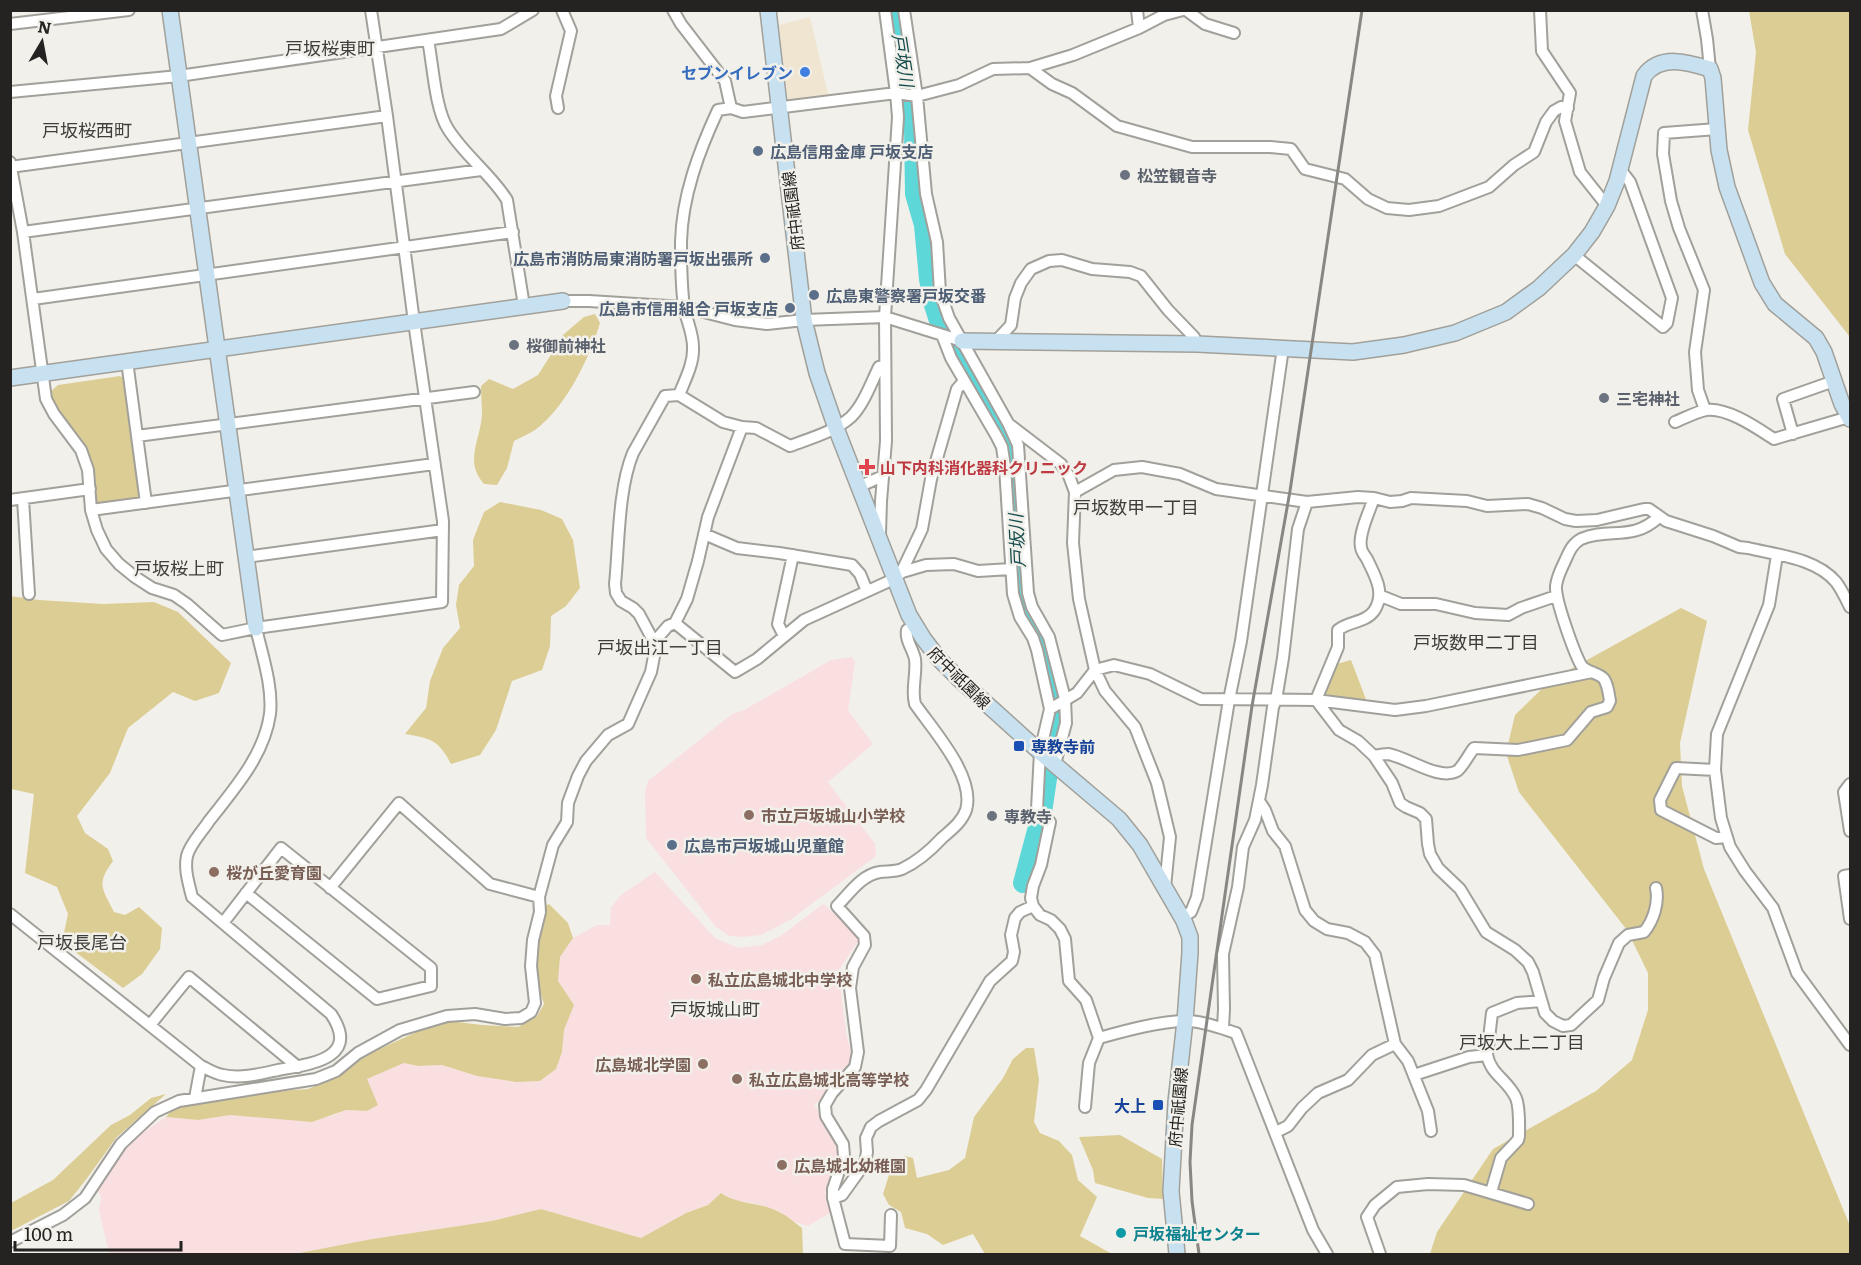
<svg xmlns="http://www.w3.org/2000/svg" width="1861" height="1265" font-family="Literata,'Noto Sans JP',serif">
<rect width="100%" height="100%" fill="#f2f0ea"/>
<!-- commercial -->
<path fill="#f0e5d0" d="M810,17L829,98L788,102L779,25Z"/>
<!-- education -->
<path fill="#fadfe0" d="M852,657L855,662L848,710L873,744L828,782L875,844L876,856L790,920L761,935L742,937L729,936L716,927L646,838L645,792L648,781L732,714L744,710L831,660Z
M655,872L715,938L738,948L762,945L782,935L823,904L861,937L838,971L847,1038L852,1054L849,1064L830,1086L821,1100L814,1104L839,1150L838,1158L825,1193L831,1212L808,1226L792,1221L776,1210L753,1203L731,1200L708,1205L686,1213L641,1238L541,1209L492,1221L372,1239L294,1254H109L99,1210L101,1197L98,1190L120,1151L136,1137L166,1117L198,1120L230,1115L329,1117L346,1110L367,1111V1079L404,1063L418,1066L442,1065L477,1076L516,1082L540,1081L562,1052L564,1030L573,1005L558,981L560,957L573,938L597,925H610L611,908L621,895Z"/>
<!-- green -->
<path fill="#dccd94" d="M1749,11H1850V337L1785,254L1748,130L1756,52Z
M595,314L600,323C589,359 566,407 535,430C529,434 521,437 514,441L507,468L497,485L484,484C464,462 480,441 482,415C482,406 481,395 481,386L489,379L513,389L538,375L564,334L584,317Z
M120,376L126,380L141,495L137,501L102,505L97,502C95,485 95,467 88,451C77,429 58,417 50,392L58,385Z
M500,502L541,510L562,519L573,540L580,588L566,606L551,616L550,646L542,670L512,681L496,730L480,755L451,764C439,740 430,738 405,734L426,708L430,681L443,648L460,628L456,605L459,585L474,566L473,540L484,512Z
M10,596L39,600L103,604L154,602L178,612L231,663L219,693L195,701L173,692L128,728L110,773L77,816L85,833L108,849L113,861C96,884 102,888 114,912L125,915L139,907L162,928L160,949L142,974L123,988L62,942L68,914L57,887L25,873L34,794L11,789Z
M1681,608L1707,621L1680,743L1682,786L1704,869L1850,1226V1254H1430L1437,1232L1493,1149L1596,1091L1632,1060L1648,1010V973L1627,930L1519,792L1506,753L1515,715L1551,680Z
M1351,660L1367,702L1326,697L1325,693L1337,664Z
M549,904L568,923L573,938L560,957L558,981L574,1005L564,1030L562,1052L556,1069L540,1081L516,1082L477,1076L442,1065L418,1066L404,1063L367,1079L378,1105L367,1111L346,1110L312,1122L230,1115L198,1120L166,1117L171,1111L189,1104L266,1092L308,1089L332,1079L360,1058L423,1029L449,1021L482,1025L518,1027L537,1016L544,1004L537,981L536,950L542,907Z
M1026,1048H1034L1039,1080L1034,1122L1040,1133L1059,1141L1072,1155L1078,1180L1097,1197L1080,1236L1112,1254H985L973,1234L943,1245L927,1234L905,1228L901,1212L889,1205L883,1194L889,1175L905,1156L913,1158L917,1178L949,1170L965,1158L974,1117L1003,1078L1013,1059Z
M166,1094L116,1138L88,1177L69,1201L11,1231V1203L53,1180L111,1125L130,1115L151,1098Z
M1120,1135L1162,1159L1163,1199L1148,1198L1095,1183L1093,1170L1079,1137Z
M721,1193C736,1204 757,1202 775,1210C785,1214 794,1222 802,1228L803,1254H294L372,1239L492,1221L541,1209L641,1238L686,1213L708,1205Z"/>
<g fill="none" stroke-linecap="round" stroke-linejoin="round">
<!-- river -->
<path stroke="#5ed7d9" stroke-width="20" d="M896,10L909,82L914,127L915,194L924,225L929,279L934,305L940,324
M955,352L987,395L1002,422L1012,453L1017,515L1019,596L1040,640L1048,669L1055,703L1052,740
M1023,883L1042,812L1048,772"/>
<defs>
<path id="street" d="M673,10L681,24L725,81L731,108L743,112L896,93L917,96L959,85L993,69L1030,68L1073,55L1139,28L1164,15L1183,10
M904,10L917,96L926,194L937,242L940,292L949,318L1008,423L1018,445L1028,593L1032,607L1049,637L1065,699L1066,723L1055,764
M1137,10L1139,28
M1186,10L1205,24L1234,33
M1540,10L1542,51L1570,93L1565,121L1580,172L1607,206
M1702,10L1707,39L1710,69
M10,24L129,10
M428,40C433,65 435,109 448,129C465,156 491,174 507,200L524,306
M1030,68L1052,84L1072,93L1117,126L1192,147H1270L1291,149L1305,169L1345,179L1368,199L1387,208L1409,210L1439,206L1489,187L1514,165L1534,152L1546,122L1554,111L1561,107L1568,108
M10,92L179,76L501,29L533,10
M558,108L556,96L571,31L562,10
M10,162L23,232L46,399L54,414L81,450L88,470L91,510L97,530L106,549L119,564L135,577L152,588L174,595L187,604L222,635L256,628L442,602L443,521L414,322L387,116L371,10
M10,167L387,116
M23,232L481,170
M1574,255L1663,327L1667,323L1672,298L1630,182L1620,169
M33,299L513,232
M563,301H589L684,307L735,320L767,324L804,320L885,317L962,341
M942,335L951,358L997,437L1002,447L1005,467L1013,594L1020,617L1033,638L1037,650L1050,709
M996,341L1011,325L1015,298L1021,283L1031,269L1049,261L1062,260L1092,269L1130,272L1141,276L1168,310L1194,337L1197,344
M127,361L146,503
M679,395L723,422L742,427L756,428L790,446C811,438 834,432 851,417C864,404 871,383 879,367L885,365
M1705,410L1698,390L1695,352L1704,290L1679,228L1671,201L1663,154L1664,133L1717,129
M1675,422C1685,418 1696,412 1706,410C1727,407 1757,428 1774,439L1849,417
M1010,425L1061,464L1069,476L1075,492L1073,543L1079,599L1095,670L1105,691L1135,727L1157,783L1170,837L1165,887
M1793,434L1783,399L1834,381
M137,436L474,392
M858,487L883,476
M1075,492L1114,470L1142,467L1180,474L1216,489L1307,502L1358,497L1374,498L1390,502L1402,501L1411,498L1467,501L1487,506L1528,504L1542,508L1565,519L1576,521L1597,520L1644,509H1649L1666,521L1713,536L1739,547L1748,548C1777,555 1816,558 1836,582C1842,590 1846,599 1850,607
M23,499L29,594
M10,500L90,489
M91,510L434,464
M704,534L737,548L779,553L852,565L860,574L867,591
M880,534L881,501L886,441L885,317L898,117L896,93L885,10
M1777,555L1769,605L1717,734L1715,770L1721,818L1730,847L1745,871L1773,908L1797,973L1850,1045
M246,557L443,530
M899,573L926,565L954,564L978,571L1011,569
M901,573L922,529L931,479L957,389L964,381
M1381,596L1401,604H1436L1475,613L1508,615L1521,608L1556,596
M675,623L735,672L757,659L804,620L894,579
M784,636L778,624L793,555
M654,642L668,626L675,623L687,599L698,561L708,517L742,427
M1316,700L1339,730L1358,741L1374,756L1392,783L1400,803L1406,807L1420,813L1426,819L1428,844L1430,854L1438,868L1460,889L1486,932L1515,950L1528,962L1533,972L1545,1013L1553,1021L1563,1026L1571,1025L1598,1000L1604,978L1619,943L1628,935L1644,932C1654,920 1659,902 1656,888
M1316,700L1338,647V630C1349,621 1365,623 1374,611C1386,593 1375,576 1367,559C1365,556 1361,551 1361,547C1358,534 1370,510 1374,498
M1374,756C1379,755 1383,754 1388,754C1407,757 1439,781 1457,771C1462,768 1469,754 1474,748L1518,750L1567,740L1591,712L1607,707L1610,701C1609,695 1608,685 1604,679C1598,672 1586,673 1581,665C1574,652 1555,600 1556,586C1557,577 1561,569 1565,561C1569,552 1572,544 1581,539C1609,527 1632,542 1659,517
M1715,770L1676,768L1660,800L1661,810L1716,838L1727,837
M1850,784L1844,792L1850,831
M1259,801L1265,810L1273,831L1285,846L1305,910L1314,921L1327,929L1348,933L1365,942L1375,955L1395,1044L1408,1061L1428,1111L1431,1131
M1850,875L1844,876L1850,919
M330,888L399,803L490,884L539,897
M10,914L201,1066C208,1069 215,1074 223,1075C241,1079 260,1074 278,1070C310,1064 361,1059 331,1014L192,897C189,884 184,870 187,856C190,844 202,832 209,821C234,789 264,756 270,714C273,686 262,655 256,628
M1181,917L1191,912L1197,897L1229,700L1241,641L1283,348
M223,923L281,848L431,968V986L377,999L246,893
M150,1025L189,977L298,1067
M1223,1028L1224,1009L1223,954L1238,887L1243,847L1255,820L1262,785L1273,707L1276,700L1283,658L1298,529L1307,502
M1099,1038C1124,1031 1160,1021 1186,1021C1203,1021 1221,1028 1236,1033L1313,1230L1327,1254
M1487,1055C1491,1075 1508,1080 1516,1098C1520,1108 1519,1125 1519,1136L1518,1140L1501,1158L1491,1192
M1414,1075L1469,1057L1487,1055L1492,1013L1517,1003L1541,1001
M195,1098L201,1066
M1085,1107L1089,1063L1099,1038L1086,1000L1069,981L1065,939L1060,929L1051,920L1040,915L1033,906L1031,898L1033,886L1041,865L1050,822L1037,809L1040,752L1050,709L1077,693L1095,670L1114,665L1150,674L1201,699L1316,700L1395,710L1426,706L1592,672
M1276,1132L1288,1126L1302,1108L1318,1093L1348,1080L1372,1055L1395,1044
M833,1198L842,1195L865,1163L867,1152L866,1138L871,1127L879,1121L918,1100L926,1090L990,981L1012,961L1014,952L1011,935L1015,918L1020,912L1033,906
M891,1215L890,1246L845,1244L833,1198V1189L844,1156L843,1144L826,1116L825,1105L832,1093L855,1067L858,1052L850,988L853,967L865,945L864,936L837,906C849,894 861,875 880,872C887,871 895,872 902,869C919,861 930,851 942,838C951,830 962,822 966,810C976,777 933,730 915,704C911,689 917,675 915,659C913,649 905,640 907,630L915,625
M10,1242L63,1215L85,1198L121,1144L155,1112L179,1101L316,1079L336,1071L358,1053L400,1030L447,1016L475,1014L505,1019L521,1018L531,1012L535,1003L531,966L533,940L540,912L539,897L553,845L567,822L568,803L578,776L586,761L608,735L628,724L651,672L655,651L654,642L639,614L633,608L621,601L616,593L615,584C619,545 618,489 633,453L665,396L679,395C685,380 694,363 693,347C693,332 686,320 684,306C681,286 681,263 681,242C682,196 699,151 718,110L731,108
M1380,1254L1367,1217L1375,1205L1397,1187L1428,1184L1464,1185L1528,1204"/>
<path id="secondary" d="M170,10L256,628
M768,10L804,320L817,373L836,428L909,615L923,638L939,659L958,678L1040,752L1119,819L1140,845L1184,921L1190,937V953L1185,1021L1176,1102L1171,1191L1177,1254
M962,341L1197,344L1353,352L1404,345L1455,333L1506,312L1539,288L1574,255L1592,232L1607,206L1617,181L1644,76C1660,54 1687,62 1710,69L1713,78L1719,150L1727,187L1762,283L1775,304L1816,338L1824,352L1842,404L1850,419
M10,378L563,301"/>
</defs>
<!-- street casing -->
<use href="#street" stroke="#a1a09a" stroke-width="14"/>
<!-- secondary casing -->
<use href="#secondary" stroke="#a1a09a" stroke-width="18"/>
<!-- street -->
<use href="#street" stroke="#fff" stroke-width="10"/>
<!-- secondary -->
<use href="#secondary" stroke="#c8e1f0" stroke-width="15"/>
<!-- rail -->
<path stroke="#888783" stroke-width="3" d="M1199,1254L1192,1201L1190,1162L1192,1125L1252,706L1290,491L1362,10"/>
</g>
<!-- markers -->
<circle fill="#3f7fe0" stroke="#f2f0ea" stroke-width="2" cx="805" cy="72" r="6"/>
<g fill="#5c6f8a" stroke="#f2f0ea" stroke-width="2">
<circle cx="758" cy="151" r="6"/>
<circle cx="765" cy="258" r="6"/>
<circle cx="814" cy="295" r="6"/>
<circle cx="790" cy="308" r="6"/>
<circle cx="672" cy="845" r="6"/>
</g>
<g fill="#6b7280" stroke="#f2f0ea" stroke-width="2">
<circle cx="1125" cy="175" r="6"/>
<circle cx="514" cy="345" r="6"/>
<circle cx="1604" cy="398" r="6"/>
<circle cx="992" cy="816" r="6"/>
</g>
<path fill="#e0444e" stroke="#f2f0ea" stroke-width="2" d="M864 458h6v6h6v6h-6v6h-6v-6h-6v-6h6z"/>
<g fill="#1a4fb4" stroke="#f2f0ea" stroke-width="2">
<rect x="1013" y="740" width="12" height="12" rx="3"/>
<rect x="1152" y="1099" width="12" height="12" rx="3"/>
</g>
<g fill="#8d6e63" stroke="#f2f0ea" stroke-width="2">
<circle cx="749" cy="815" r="6"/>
<circle cx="214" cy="872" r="6"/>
<circle cx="696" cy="979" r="6"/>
<circle cx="703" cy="1064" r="6"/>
<circle cx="737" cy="1079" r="6"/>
<circle cx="782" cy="1165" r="6"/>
</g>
<circle fill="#0f9aa8" stroke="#f2f0ea" stroke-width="2" cx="1121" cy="1233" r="6"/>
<g text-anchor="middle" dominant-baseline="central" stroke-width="5" stroke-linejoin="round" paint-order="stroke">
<!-- shop labels -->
<g font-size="16" font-weight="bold" fill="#366cbe" stroke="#f2f0ea" text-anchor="end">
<text x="793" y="72">セブンイレブン</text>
</g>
<!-- service labels -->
<g font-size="16" font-weight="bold" fill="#4e5e75" stroke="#f2f0ea" text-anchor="start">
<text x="770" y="151">広島信用金庫 戸坂支店</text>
<text x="753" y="258" text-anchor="end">広島市消防局東消防署戸坂出張所</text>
<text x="826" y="295">広島東警察署戸坂交番</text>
<text x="778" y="308" text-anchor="end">広島市信用組合 戸坂支店</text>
<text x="684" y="845">広島市戸坂城山児童館</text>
</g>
<!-- worship labels -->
<g font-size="16" font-weight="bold" fill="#5b616d" stroke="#f2f0ea" text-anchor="start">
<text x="1137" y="175">松笠観音寺</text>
<text x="526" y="345">桜御前神社</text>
<text x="1616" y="398">三宅神社</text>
<text x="1004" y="816">専教寺</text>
</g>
<!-- street labels -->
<g font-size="16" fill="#242321" stroke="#f2f0ea">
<text transform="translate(792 211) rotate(-97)">府中祇園線</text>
<text transform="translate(960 677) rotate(45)">府中祇園線</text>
<text transform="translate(1177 1107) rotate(-85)">府中祇園線</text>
</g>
<!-- health labels -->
<g font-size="16" font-weight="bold" fill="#be3a42" stroke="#f2f0ea" text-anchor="start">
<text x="880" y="467">山下内科消化器科クリニック</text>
</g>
<!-- transit labels -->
<g font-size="16" font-weight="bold" fill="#164399" stroke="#f2f0ea" text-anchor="start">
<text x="1031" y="746">専教寺前</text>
<text x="1146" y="1105" text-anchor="end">大上</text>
</g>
<!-- education labels -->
<g font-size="16" font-weight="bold" fill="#785e54" stroke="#f2f0ea" text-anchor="start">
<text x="761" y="815">市立戸坂城山小学校</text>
<text x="226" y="872">桜が丘愛育園</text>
<text x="708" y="979">私立広島城北中学校</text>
<text x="691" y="1064" text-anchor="end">広島城北学園</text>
<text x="749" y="1079">私立広島城北高等学校</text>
<text x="794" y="1165">広島城北幼稚園</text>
</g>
<!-- culture labels -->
<g font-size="16" font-weight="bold" fill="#0d838f" stroke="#f2f0ea" text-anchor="start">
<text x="1133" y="1233">戸坂福祉センター</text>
</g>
<!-- neighbourhood labels -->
<g font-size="18" fill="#403e3a" stroke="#f2f0ea">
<text x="330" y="47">戸坂桜東町</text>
<text x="87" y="129">戸坂桜西町</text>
<text x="1136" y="506">戸坂数甲一丁目</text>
<text x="179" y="567">戸坂桜上町</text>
<text x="1476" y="641">戸坂数甲二丁目</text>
<text x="660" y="646">戸坂出江一丁目</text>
<text x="82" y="941">戸坂長尾台</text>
<text x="715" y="1008">戸坂城山町</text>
<text x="1522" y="1041">戸坂大上二丁目</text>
</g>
<!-- water labels -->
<g font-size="18" font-style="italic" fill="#164c4d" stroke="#f2f0ea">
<text transform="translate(904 60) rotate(81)">戸坂川</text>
<text transform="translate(1016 541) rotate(-93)">戸坂川</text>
</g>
</g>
<!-- border -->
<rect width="1861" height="1265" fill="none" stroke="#242321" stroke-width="24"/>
<!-- north arrow -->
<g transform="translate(42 42) rotate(10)" stroke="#f2f0ea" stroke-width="4.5" paint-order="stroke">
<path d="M0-4.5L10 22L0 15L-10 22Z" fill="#242321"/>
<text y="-9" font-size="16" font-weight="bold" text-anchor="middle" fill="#242321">N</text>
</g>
<!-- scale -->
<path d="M15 1241v9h166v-9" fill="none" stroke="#242321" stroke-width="3"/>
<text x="24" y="1241" font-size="18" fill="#242321" stroke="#f2f0ea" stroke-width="4.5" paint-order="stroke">100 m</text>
</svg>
